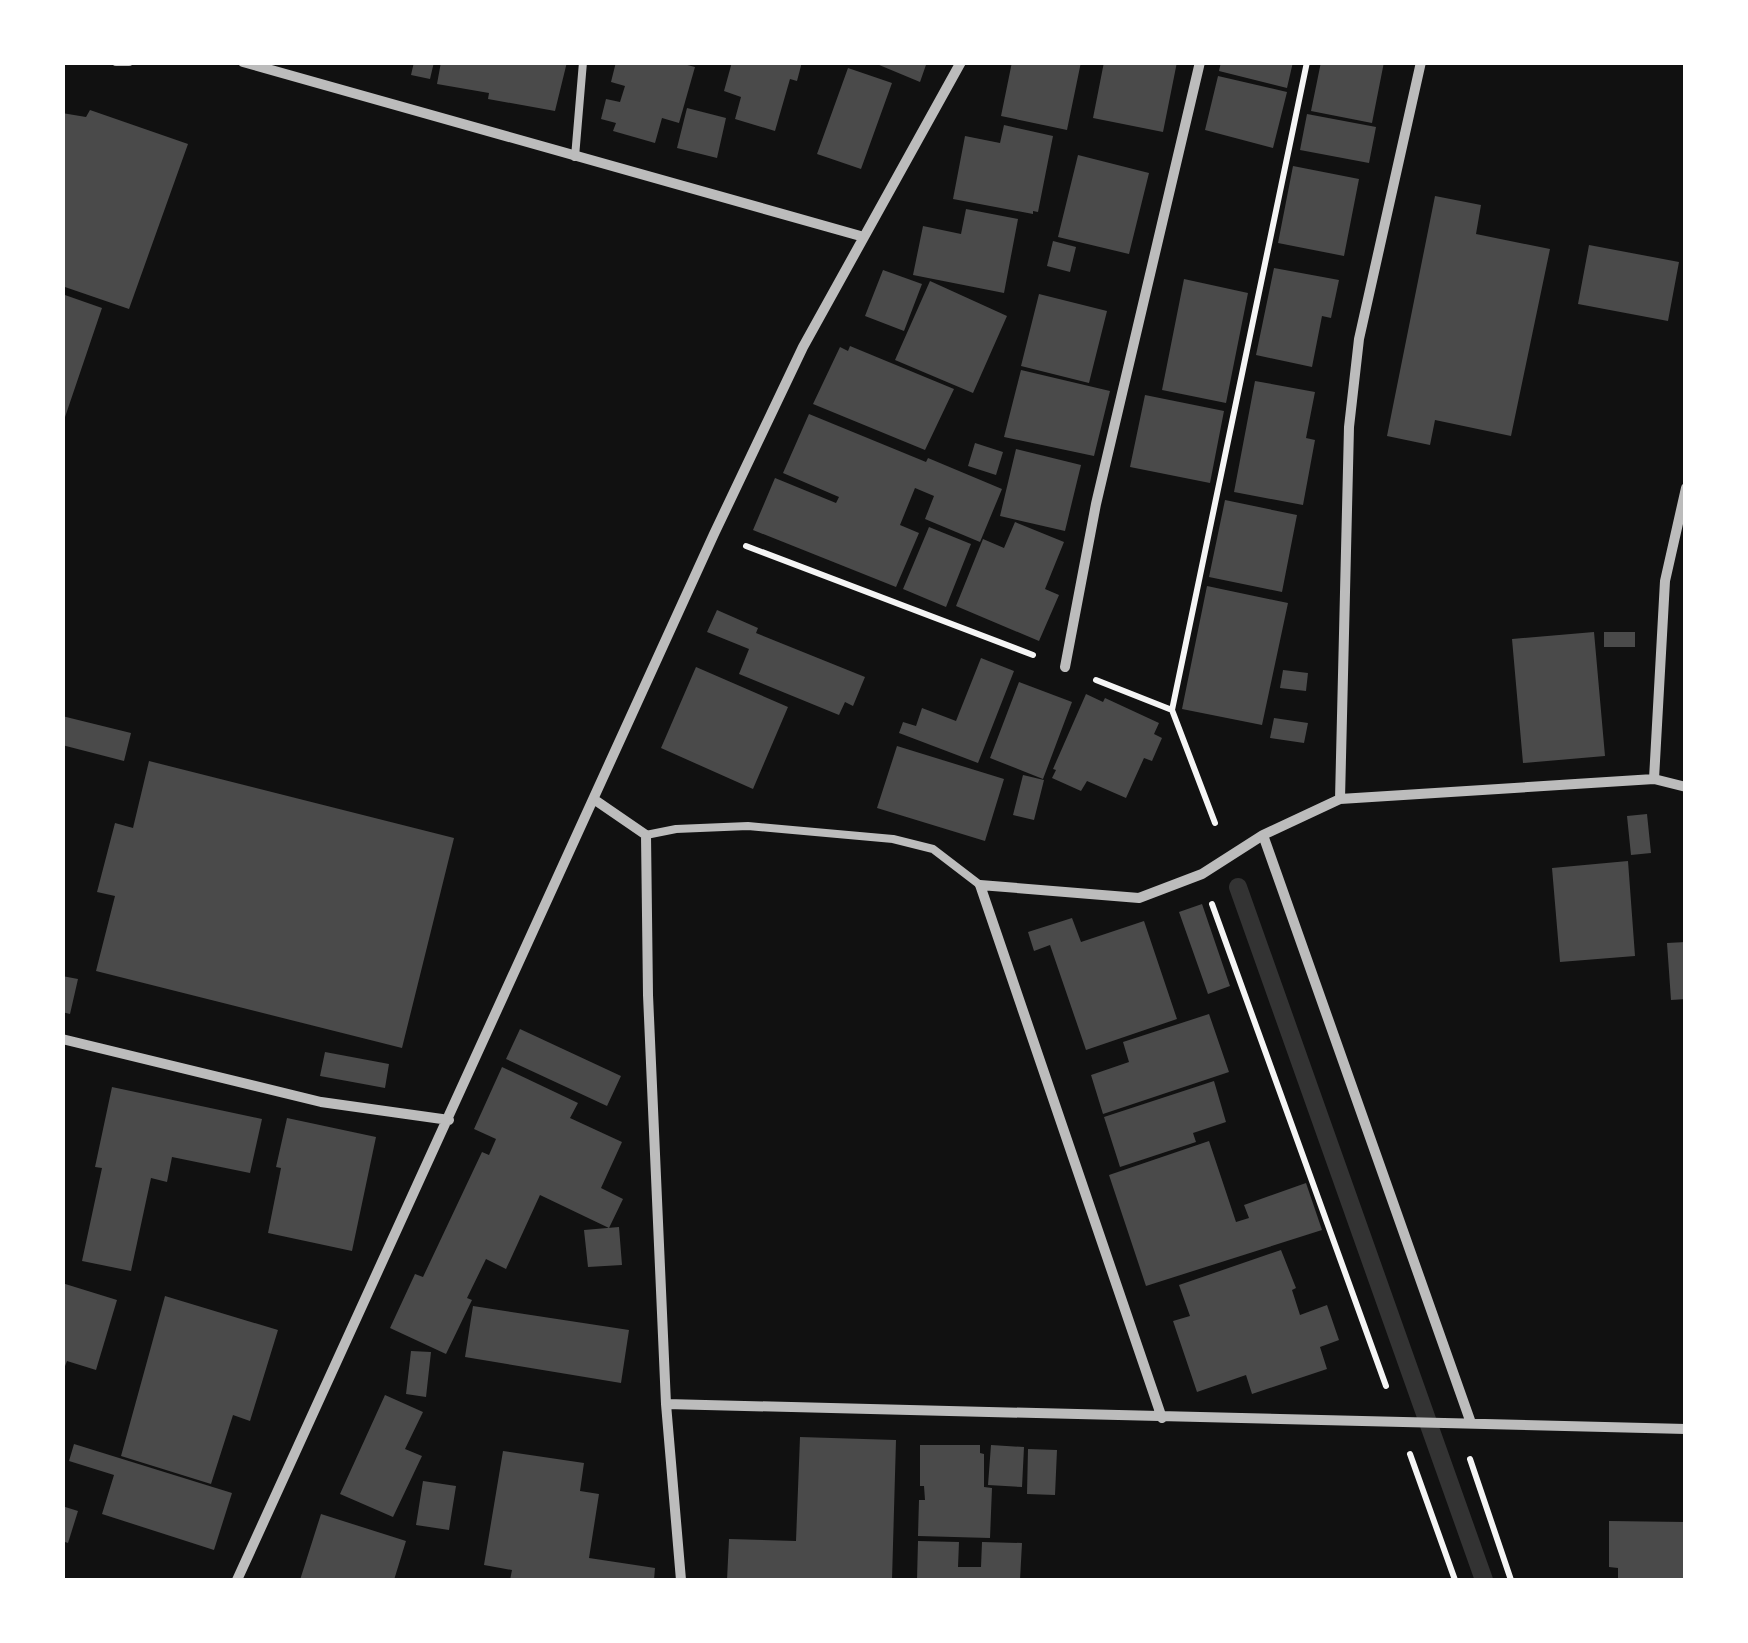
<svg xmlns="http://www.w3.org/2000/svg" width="1748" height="1643" font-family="Figtree,sans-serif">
<rect width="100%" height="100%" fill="#111"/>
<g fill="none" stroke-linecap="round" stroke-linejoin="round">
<!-- stream -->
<path stroke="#333" stroke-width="18" d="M1238,887L1484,1580"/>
</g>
<!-- building -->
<path fill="#4a4a4a" d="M414,62H434L430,79L411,75Z
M441,62H567L555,111L488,99L489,93L437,84Z
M616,62H676L695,67L679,123L662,118L655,143L613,131L616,123L601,119L606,99L620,102L625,86L611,82Z
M732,62H802L797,81L790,79L775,131L735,119L741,97L724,91Z
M872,62H927L920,82Z
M1012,62H1081L1067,130L1001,116Z
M1104,62H1177L1163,132L1093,118Z
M1221,62H1293L1287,88L1219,71Z
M1321,62H1384L1372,123L1311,111Z
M848,68L892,83L861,169L817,154Z
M1218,76L1287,92L1273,148L1205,130Z
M687,108L726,118L717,158L677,148Z
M90,110L188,144L129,309L62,286V113L86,117Z
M1307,114L1376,127L1369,163L1300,150Z
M1004,125L1053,136L1038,212L1033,211V214L953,199L965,136L1000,143Z
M1078,155L1149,173L1129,254L1058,237Z
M1293,166L1359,179L1344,256L1278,243Z
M1435,196L1481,205L1476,234L1550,249L1511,436L1435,420L1430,445L1387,436Z
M966,209L1018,219L1004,293L913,275L923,226L961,234Z
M1053,241L1076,247L1070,272L1047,266Z
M1589,245L1679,262L1668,321L1578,304Z
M1274,268L1339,280L1331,318L1322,316L1312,367L1256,355Z
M883,270L922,284L904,331L865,316Z
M1184,279L1248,293L1226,403L1162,390Z
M930,281L1007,316L973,393L895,360Z
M62,294L102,308L63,423H62Z
M1039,294L1107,311L1089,383L1021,366Z
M850,346L954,389L925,450L813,404L840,347L848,351Z
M1021,370L1110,391L1094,456L1004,437Z
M1255,381L1315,392L1306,438L1315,440L1303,505L1234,492Z
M1145,395L1224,411L1210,483L1130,467Z
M809,414L926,462L928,458L1002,489L980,542L925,519L934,496L915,488L900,525L919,533L896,587L753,530L775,478L836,503L839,497L783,473Z
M975,443L1003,452L996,475L968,466Z
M1016,449L1081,465L1065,531L1000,516Z
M1225,500L1297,515L1282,592L1209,577Z
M1015,522L1064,542L1045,589L1059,595L1039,641L956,606L983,539L1004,548Z
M929,527L971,544L946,607L903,589Z
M1207,586L1288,603L1262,725L1182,709Z
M717,610L758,628L756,633L865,677L853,706L845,702L839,715L739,674L749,649L707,632Z
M1594,632L1605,756L1523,763L1512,639Z
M1604,632H1635V647H1604Z
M981,658L1014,671L978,763L899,733L903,722L916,726L922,708L956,721Z
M696,667L788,707L753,789L661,748Z
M1283,670L1308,673L1306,691L1280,688Z
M1019,682L1072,702L1043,779L990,758Z
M1086,694L1103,702L1105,698L1159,723L1154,734L1162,738L1152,761L1144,758L1126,798L1087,781L1081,791L1052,778L1056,770L1053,769Z
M62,716L131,733L124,761L62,745Z
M1274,718L1308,723L1304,743L1270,738Z
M897,746L1004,779L985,841L877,808Z
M149,761L454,838L402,1048L96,971L115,896L97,892L115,823L133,828Z
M1023,775L1044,780L1034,820L1013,815Z
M1647,814L1651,853L1631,855L1627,816Z
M1628,861L1635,956L1560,962L1552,868Z
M1202,904L1230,986L1208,994L1179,912Z
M1072,918L1081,942L1144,921L1177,1019L1086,1050L1050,945L1034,951L1028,932Z
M1686,942V999L1671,1000L1667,943Z
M62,976L78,979L70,1014L62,1012Z
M1209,1014L1229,1072L1103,1114L1091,1075L1129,1062L1123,1042Z
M520,1029L621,1076L607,1106L506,1059Z
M325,1052L389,1064L385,1088L320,1076Z
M502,1067L578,1103L570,1118L622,1142L601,1188L623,1199L609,1228L540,1195L506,1269L486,1259L467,1298L472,1300L446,1354L390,1328L415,1274L423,1277L482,1152L489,1155L496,1139L474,1129Z
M1214,1081L1226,1122L1193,1133L1196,1142L1120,1167L1104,1117Z
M112,1087L262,1119L250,1173L172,1157L167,1182L151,1178L131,1271L82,1261L102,1168L95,1167Z
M287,1118L376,1137L352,1251L268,1233L281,1168L276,1167Z
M1209,1141L1236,1222L1249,1218L1244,1205L1306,1183L1322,1230L1146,1286L1109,1175Z
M619,1227L622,1265L588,1267L584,1230Z
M1281,1250L1296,1288L1292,1290L1300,1315L1327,1305L1339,1340L1320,1347L1327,1369L1252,1394L1246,1375L1197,1392L1173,1321L1190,1316L1179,1285Z
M62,1283L117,1300L96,1370L67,1361L62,1374Z
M165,1296L278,1330L250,1421L233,1415L211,1484L121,1456Z
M473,1306L629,1330L621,1383L465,1357Z
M411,1351L431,1352L426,1397L406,1394Z
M385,1395L423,1412L405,1449L422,1456L393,1517L340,1494Z
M800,1437L896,1440L892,1580H727L729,1539L796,1541Z
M74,1444L232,1493L214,1550L102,1514L114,1475L69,1461Z
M920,1445H980V1453L984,1454V1487L992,1488L990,1538L918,1536L919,1500H925L924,1486H920Z
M991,1445L1024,1447L1022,1487L988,1485Z
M1028,1449L1057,1450L1055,1495L1027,1494Z
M503,1451L584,1463L580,1491L599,1494L589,1558L655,1568L654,1580H510L512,1570L484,1565Z
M423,1481L456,1486L449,1530L416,1525Z
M62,1506L78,1511L68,1543L62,1541Z
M321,1514L406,1541L394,1580H300Z
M1609,1521L1686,1522V1580H1618V1568L1609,1567Z
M918,1541L959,1542L958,1567H981L982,1542L1022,1543L1020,1580H917Z"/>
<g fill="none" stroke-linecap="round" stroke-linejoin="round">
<!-- path -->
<path stroke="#f5f5f5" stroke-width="6" d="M746,546L1033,655
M1096,680L1172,710L1215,823
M1172,710L1307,62
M1212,904L1386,1386
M1410,1454L1455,1580
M1470,1459L1511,1580"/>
<!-- service -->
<path stroke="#bcbcbc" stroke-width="8" d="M116,62H129
M575,157L583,62
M646,835L676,829L748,826L893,839L933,849L980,885"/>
<!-- minor -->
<path stroke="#bcbcbc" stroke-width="10" d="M243,62L864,237
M1421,62L1359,339L1349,427L1340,799L1654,779L1686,787
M1065,667L1096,504L1200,62
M1654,779L1665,581L1686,488
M595,800L646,835L648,995L666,1404L681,1580
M1263,835L1471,1423
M62,1039L321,1102L449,1120
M666,1404L1686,1429
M1162,1418L980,885L1139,898L1202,874L1263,835L1340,799
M237,1580L714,534L803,347L961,62"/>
</g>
<!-- border -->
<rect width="1748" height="1643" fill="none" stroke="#ffffff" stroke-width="130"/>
</svg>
